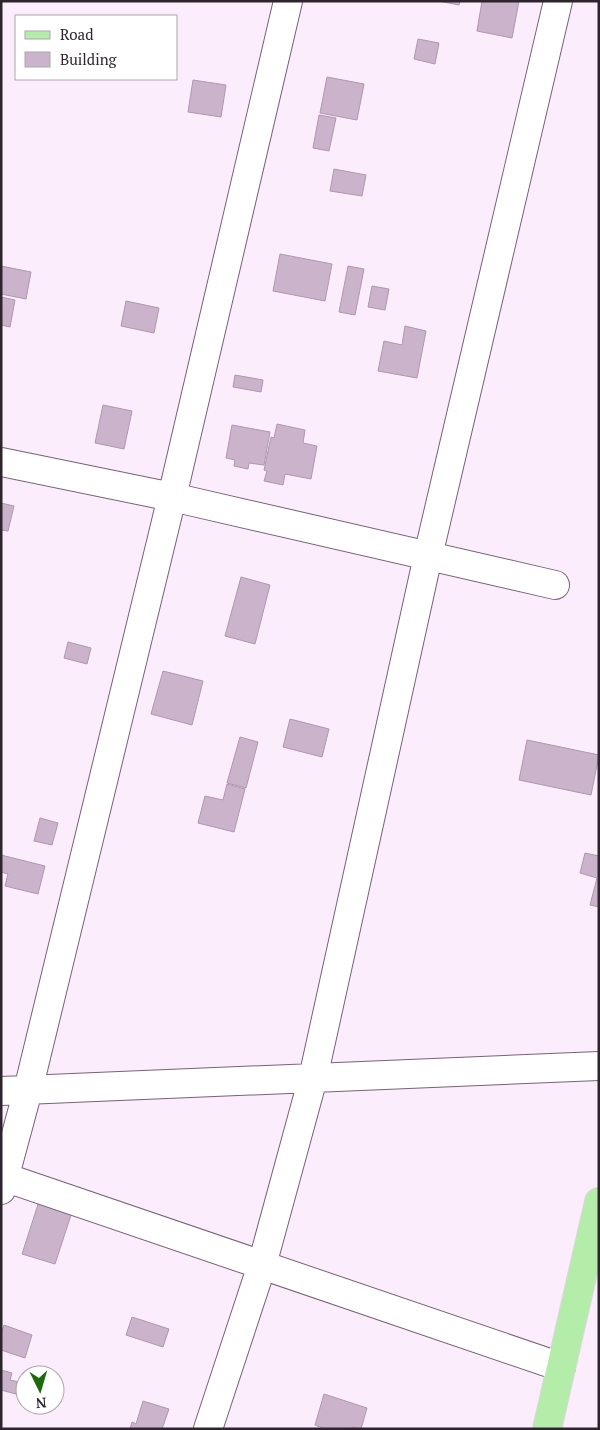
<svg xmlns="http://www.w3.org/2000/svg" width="600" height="1430" font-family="'PT Serif',serif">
<rect width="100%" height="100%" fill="#fcedfd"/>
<!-- building -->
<path fill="#cbb3cc" stroke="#ae97af" d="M438,1H460L459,5Z
M482,1H519L512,38L477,31Z
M418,39L439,43L435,64L414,59Z
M327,77L364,84L357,120L320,113Z
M193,80L226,85L221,117L188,112Z
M319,115L336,118L329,151L313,148Z
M334,169L366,175L362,196L330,191Z
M280,254L332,264L325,301L273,291Z
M1,266L31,272L26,299L1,294Z
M348,266L364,269L355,315L339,312Z
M372,286L389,289L385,310L368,307Z
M1,297L15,300L10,327L1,325Z
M126,301L159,308L154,333L121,326Z
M405,326L426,331L417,378L378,371L384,341L402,345Z
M235,375L263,380L261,392L233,387Z
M103,405L132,411L124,449L95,443Z
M277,424L305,430L303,443L317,446L311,479L285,474L283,485L264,481L267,471L264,470L271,437L274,438Z
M232,425L270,432L264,465L249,463L248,469L234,466L235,460L226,458Z
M1,503L14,506L8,531L1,530Z
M241,577L270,585L255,644L225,636Z
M68,642L91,648L87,664L64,658Z
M163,671L203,681L192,725L151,714Z
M290,719L329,729L322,757L283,747Z
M240,737L258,742L246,788L227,783Z
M527,740L599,755L591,795L519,780Z
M227,784L245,789L234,832L198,823L205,796L223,800Z
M40,818L58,823L52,845L34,841Z
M585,853L599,856V907L590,905L597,878L580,873Z
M1,855L45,866L38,894L5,886L8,874L1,872Z
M41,1195L74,1206L55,1264L22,1254Z
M132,1317L169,1329L163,1347L126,1335Z
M4,1325L32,1335L25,1358L1,1350V1334Z
M1,1370L12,1373L10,1380L19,1382L16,1394L1,1390Z
M324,1394L367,1408L361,1429L352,1427L351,1429H325L315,1425Z
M143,1401L169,1409L162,1429H130L132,1422L136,1424Z"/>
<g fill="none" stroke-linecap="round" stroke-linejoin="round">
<defs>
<path id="street" d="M1,462L172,497L555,585
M1,1091L599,1066
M1,1176L561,1367
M1,1190L28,1090L172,497L288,1
M208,1429L262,1265L313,1078L428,556L558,1"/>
<path id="primary" d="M547,1429L599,1202"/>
</defs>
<!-- street casing -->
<use href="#street" stroke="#776278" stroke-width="30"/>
<!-- primary casing -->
<use href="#primary" stroke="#d9d8d9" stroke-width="30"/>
<!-- street -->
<use href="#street" stroke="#fff" stroke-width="28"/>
<!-- primary -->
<use href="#primary" stroke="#b4ecaa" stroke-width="28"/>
</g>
<!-- border -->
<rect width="600" height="1430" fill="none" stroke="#2d242d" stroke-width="5"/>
<!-- legend -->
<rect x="15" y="15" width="162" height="65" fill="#ffffff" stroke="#aba7ab"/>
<rect x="25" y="31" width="25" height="8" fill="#b4ecaa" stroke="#aba7ab"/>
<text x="60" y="40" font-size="15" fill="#2d242d">Road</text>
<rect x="25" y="52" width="25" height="15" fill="#cbb3cc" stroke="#aba7ab"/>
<text x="60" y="65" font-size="15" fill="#2d242d">Building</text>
<!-- north arrow -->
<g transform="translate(40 1390) rotate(175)"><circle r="24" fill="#ffffff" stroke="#aba7ab"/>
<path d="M0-4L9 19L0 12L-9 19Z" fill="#1d6a09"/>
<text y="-8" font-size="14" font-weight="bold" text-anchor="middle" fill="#2d242d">N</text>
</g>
</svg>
